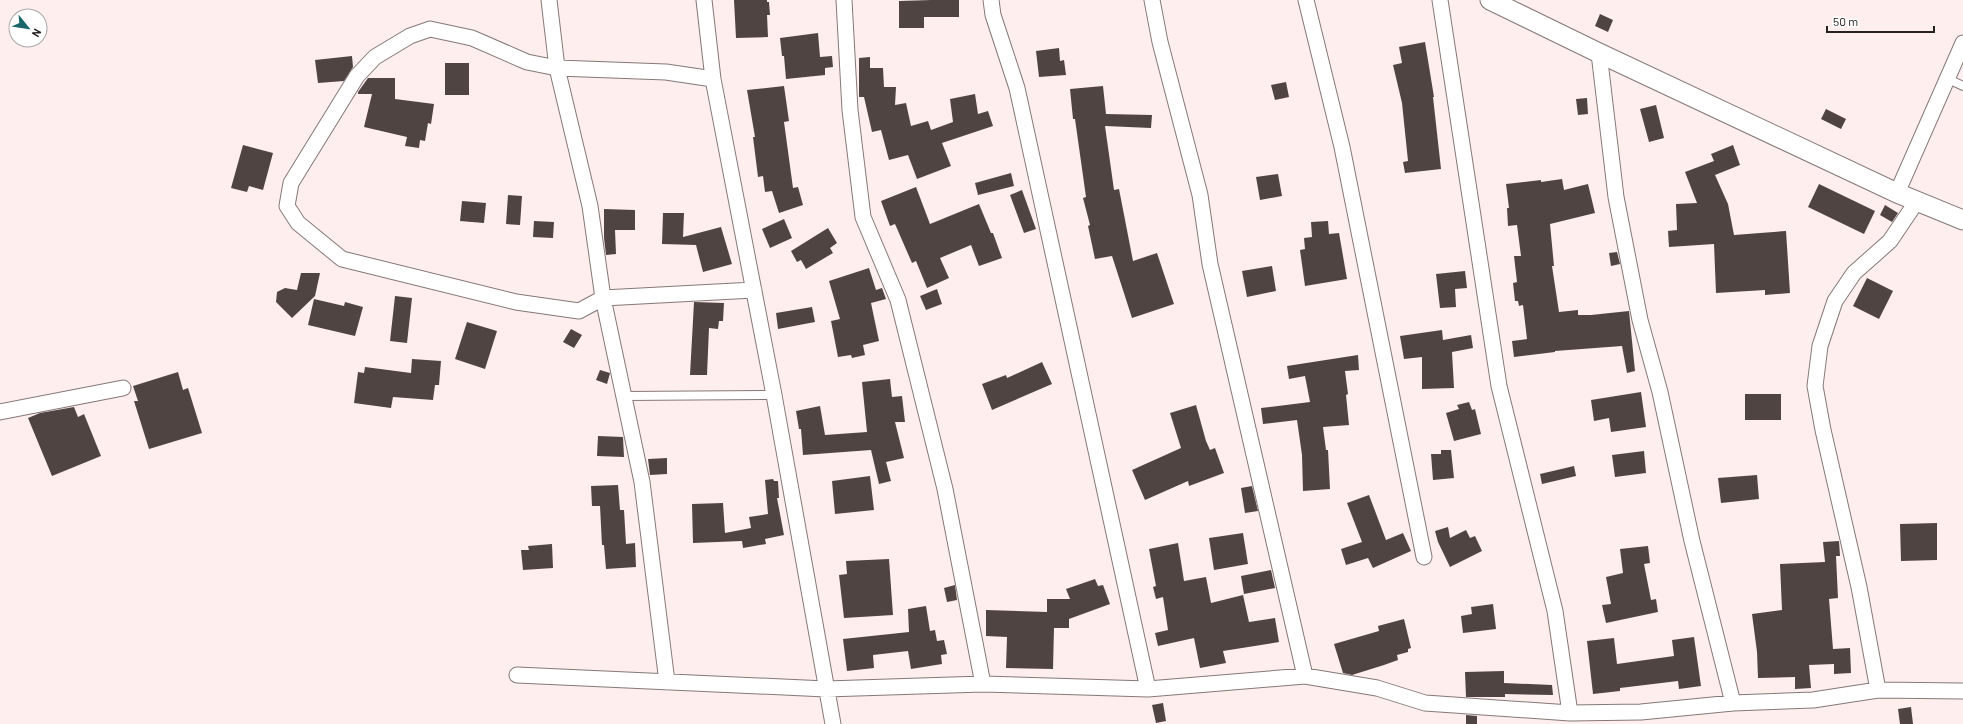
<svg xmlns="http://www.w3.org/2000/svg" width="1963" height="724" font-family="Barlow,sans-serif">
<rect width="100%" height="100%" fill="#feefee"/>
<!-- building -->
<path fill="#504443" d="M734,0H767V2H769L770,15H767L768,37L736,38Z
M931,0H959V17H924V28H899V1Z
M1600,14L1613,20L1608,32L1595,26Z
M818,33L820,57L832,56L833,67L825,68V75L786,79L784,56H782L780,38Z
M1425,42L1434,97H1433L1441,169L1405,173L1403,162L1408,161L1402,103L1393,65L1402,63L1399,47Z
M1059,48L1060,61L1064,60L1066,75L1039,77L1036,51Z
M352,56L353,67L344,81L318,83L315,60Z
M870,57V68H883L884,87H896L895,105L906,103L911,126L928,121L931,130L953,122L950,99L975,94L978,114L988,111L993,126L942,143L951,166L917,179L908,155L889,160L881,130L872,132L864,97H859V58Z
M445,63H469V95H445Z
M368,78H395V99L434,104L431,124L428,123L425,141L420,140L419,148L405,146L407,137L364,127L372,94H358V92Z
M1286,82L1289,97L1275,100L1271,85Z
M784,86L789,121L784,122L793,188L798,187L803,205L779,213L772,191L765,192L763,176L758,177L753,137H755L747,90Z
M1103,86L1106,114L1152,115L1151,128L1105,126L1114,190L1119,189L1133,261L1157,253L1174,304L1132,318L1112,256L1095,259L1088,226L1090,225L1083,198L1086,197L1075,119H1073L1070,89Z
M1587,98L1588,114L1578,115L1576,99Z
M1656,105L1664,138L1649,142L1640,109Z
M1826,109L1846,119L1841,129L1821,119Z
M243,145L273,153L263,190L249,186L247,192L231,188Z
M1733,145L1740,165L1715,175L1728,204L1734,235L1786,231L1790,293L1765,295V290L1716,293L1714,244L1669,247L1668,231L1677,230L1676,204L1697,203L1685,172L1714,161L1711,154Z
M1011,173L1014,186L978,195L975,183Z
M1278,174L1282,196L1260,200L1256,177Z
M1562,179L1564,190L1588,184L1595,213L1550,224L1554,266H1552L1559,312L1578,310V315H1591L1629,311L1635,371L1627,373L1622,346L1555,351V352L1514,357L1512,341L1527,339L1523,305L1519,306L1518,301H1515L1513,283L1517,282L1514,256H1521L1517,225L1508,226L1507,208H1509L1506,184L1541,180V182Z
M1819,184L1875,211L1864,234L1808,207Z
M916,187L930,224L979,204L991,233H993L1002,258L979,266L971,245L940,258L949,278L927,288L916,261L912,263L895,224L890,226L881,201Z
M1022,190L1036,229L1024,233L1010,195Z
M508,195L522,196L520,225L506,224Z
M462,201L486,203L484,223L460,221Z
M1885,205L1898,213L1892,222L1880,215Z
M604,209L635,210V230H615L616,254L606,255L604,238Z
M663,213H684L683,237L721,227L732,264L703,272L696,245L662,244Z
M784,219L792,238L770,248L762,229Z
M534,221L554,222L553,238L533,237Z
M1328,221L1329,234L1339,233L1347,279L1305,286L1300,250L1305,249L1304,238L1312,237L1311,222Z
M828,228L837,243L830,248L833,253L806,269L801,260L797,262L791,251Z
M1617,252L1620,264L1611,266L1609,253Z
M1272,266L1276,291L1247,297L1242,271Z
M869,268L876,290L882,288L886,299L871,303L879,341L863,345L865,355L852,358L851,355L838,357L831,321L840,319L829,281Z
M1465,271L1467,288L1455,289L1456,307L1440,308L1436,274Z
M301,273H320L315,296L292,318L276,302L277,292L285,288L297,290Z
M1867,278L1893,291L1879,319L1853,306Z
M937,289L942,304L926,310L920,296Z
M395,296L412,298L407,343L390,341Z
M314,299L344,306L345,302L363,307L355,336L308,325Z
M694,302L724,303L723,321H719L718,329L709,328L707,375H690Z
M812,307L815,322L778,329L776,313Z
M467,322L497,331L485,369L455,359Z
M571,329L582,335L574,348L563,342Z
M1442,330L1443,340L1471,335L1473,348L1452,352L1454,388L1422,389V357L1404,359L1400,336Z
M1358,355L1359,370L1345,371L1348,394L1346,395L1349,425L1323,427L1326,450H1328L1330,489L1303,491L1302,455L1297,420L1263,424L1261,408L1310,402L1305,376L1289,379L1287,366Z
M412,359L441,361L439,385H435L433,400L393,397L391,408L354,403L358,372L364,373L365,367L411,373Z
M1042,362L1052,384L992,410L982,384L1006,375L1007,378Z
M600,370L610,373L607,384L596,380Z
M178,372L183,390L188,388L202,433L149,449L134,401H138L133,386Z
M890,379L892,397L902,396L905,422H895L904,458L886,462L891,481L879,484L871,450L803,455L801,429H799L796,411L820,406L825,435L867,432L862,382Z
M1641,392L1646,427L1611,432L1609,418L1594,421L1591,400Z
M1745,394H1781V420H1745Z
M1469,402L1472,410L1475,409L1481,434L1454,441L1446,413L1459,409L1457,405Z
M1196,405L1206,441L1210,450L1215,448L1224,473L1189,486L1188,481L1145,500L1132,470L1181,448L1170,413Z
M74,407L78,417L84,414L101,456L52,476L28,418L40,413Z
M598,436L623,437L624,457L597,456Z
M1441,450H1451L1454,478L1433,480L1431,454H1441Z
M1644,451L1646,473L1615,477L1612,455Z
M667,458V474L650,475L648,459Z
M1574,466L1576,476L1542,484L1540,474Z
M1757,475L1759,499L1721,503L1718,478Z
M870,476L874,510L835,514L832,481Z
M773,479L774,481H778L779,498H777L784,535L765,539L766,544L743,548L742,541L693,543L692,504L723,503L725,533L751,528L749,517L768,514L765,480Z
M618,485L620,510H624L626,544L635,543L636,567L606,569L604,545H602L600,506H592L591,486Z
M1252,486L1258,511L1245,513L1241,488Z
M1369,495L1386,540L1403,533L1411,551L1373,568L1368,558L1346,565L1341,549L1362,542L1347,503Z
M1937,523V560L1901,561L1900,524Z
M1448,527L1450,538L1466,530L1470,538L1475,536L1482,551L1450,567L1438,542L1435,531Z
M1243,533L1248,564L1214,570L1209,538Z
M1839,541L1840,556H1836L1838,598L1829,599L1833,649L1850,648L1851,673L1834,674V664L1809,665L1811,688L1795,689V677L1758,678L1757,652L1752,614L1782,610L1780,564L1825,562L1823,542Z
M1178,543L1184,581L1206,577L1211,603L1243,595L1249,622L1275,618L1279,642L1223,651L1226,663L1200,668L1194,638L1158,646L1155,633L1168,630L1163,597L1156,599L1153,587L1156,586L1149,549Z
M552,544L553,568L523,570L521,550H529L528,546Z
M1648,546L1650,563L1644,564L1651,600L1656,599L1658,612L1606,623L1602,605L1611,604L1606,577L1623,573L1620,549Z
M889,559L893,615L844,618L839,575L847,574L846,561Z
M1271,570L1275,588L1244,594L1241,576Z
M1095,579L1098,586L1103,585L1110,604L1069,619V628H1054L1053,669L1006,668L1007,637L986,636V610L1047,612V599H1070L1066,589Z
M955,585L957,600L947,602L944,588Z
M1493,604L1496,629L1463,633L1461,616L1472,614L1471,607Z
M926,606L930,631L935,630L937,641L944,640L947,654L941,655L942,664L911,669L908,651L873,655L874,668L847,671L843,639L909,632L908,609Z
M1404,619L1411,648L1408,649V652L1397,655L1398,660L1384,665L1352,675L1343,673L1334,644L1379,631L1378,626Z
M1694,637L1701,686L1679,689L1678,681L1620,688V691L1593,694L1587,641L1614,638L1617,664L1674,656L1672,640Z
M1504,671V683L1552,685L1553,695L1505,694V697H1466L1465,672Z
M1163,703L1166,721L1156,723L1152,705Z
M1911,707L1913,724H1900L1898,709Z
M1466,715L1477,716V724H1466Z"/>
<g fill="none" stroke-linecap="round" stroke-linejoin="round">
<defs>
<path id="service" d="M1946,78L1963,86
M624,396L774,395"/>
<path id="minor" d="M549,0L557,68L590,206L603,298L642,482L667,682
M704,0L713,79L774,395L833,724
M844,0L850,110L863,217L898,300L945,489L983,684
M991,0L993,15L1017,88L1148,689
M1152,0L1160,42L1200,195L1210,264L1305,676
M1306,0L1342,147L1424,557
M1440,0L1499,386L1555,611L1570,713
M1599,53L1616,197L1640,320L1660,392L1692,541L1733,703
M713,79L666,72L557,68L527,62L472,38L430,29L410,36L375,57L357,76L291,183L287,206L298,223L342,259L516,302L579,311L603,298L754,290
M1897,193L1963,43
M0,412L123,388
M517,675L826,689L983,684L1148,689L1305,676L1377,688L1425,703L1570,713L1641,712L1733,703L1813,700L1878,690L1963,691
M1878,690L1859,587L1823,430L1815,386L1820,346L1835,301L1854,273L1890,241L1917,201"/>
<path id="tertiary" d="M1490,0L1599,53L1897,193L1963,220"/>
</defs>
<!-- service casing -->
<use href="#service" stroke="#857877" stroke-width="10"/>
<!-- minor casing -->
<use href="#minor" stroke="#857877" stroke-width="17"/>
<!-- tertiary casing -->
<use href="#tertiary" stroke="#857877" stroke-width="21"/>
<!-- service -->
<use href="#service" stroke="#fff" stroke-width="8"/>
<!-- minor -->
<use href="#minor" stroke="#fff" stroke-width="15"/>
<!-- tertiary -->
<use href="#tertiary" stroke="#fff" stroke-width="19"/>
</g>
<!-- north arrow -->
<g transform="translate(28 28) rotate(120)"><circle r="19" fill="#ffffff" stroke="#a9a7a7"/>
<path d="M0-3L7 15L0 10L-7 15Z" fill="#176568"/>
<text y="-6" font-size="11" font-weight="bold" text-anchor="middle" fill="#272222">N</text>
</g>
<!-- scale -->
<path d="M1827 26v6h107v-6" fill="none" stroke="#272222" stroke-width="2"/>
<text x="1833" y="26" font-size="12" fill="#272222" stroke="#ffffff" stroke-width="3" paint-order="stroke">50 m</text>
</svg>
